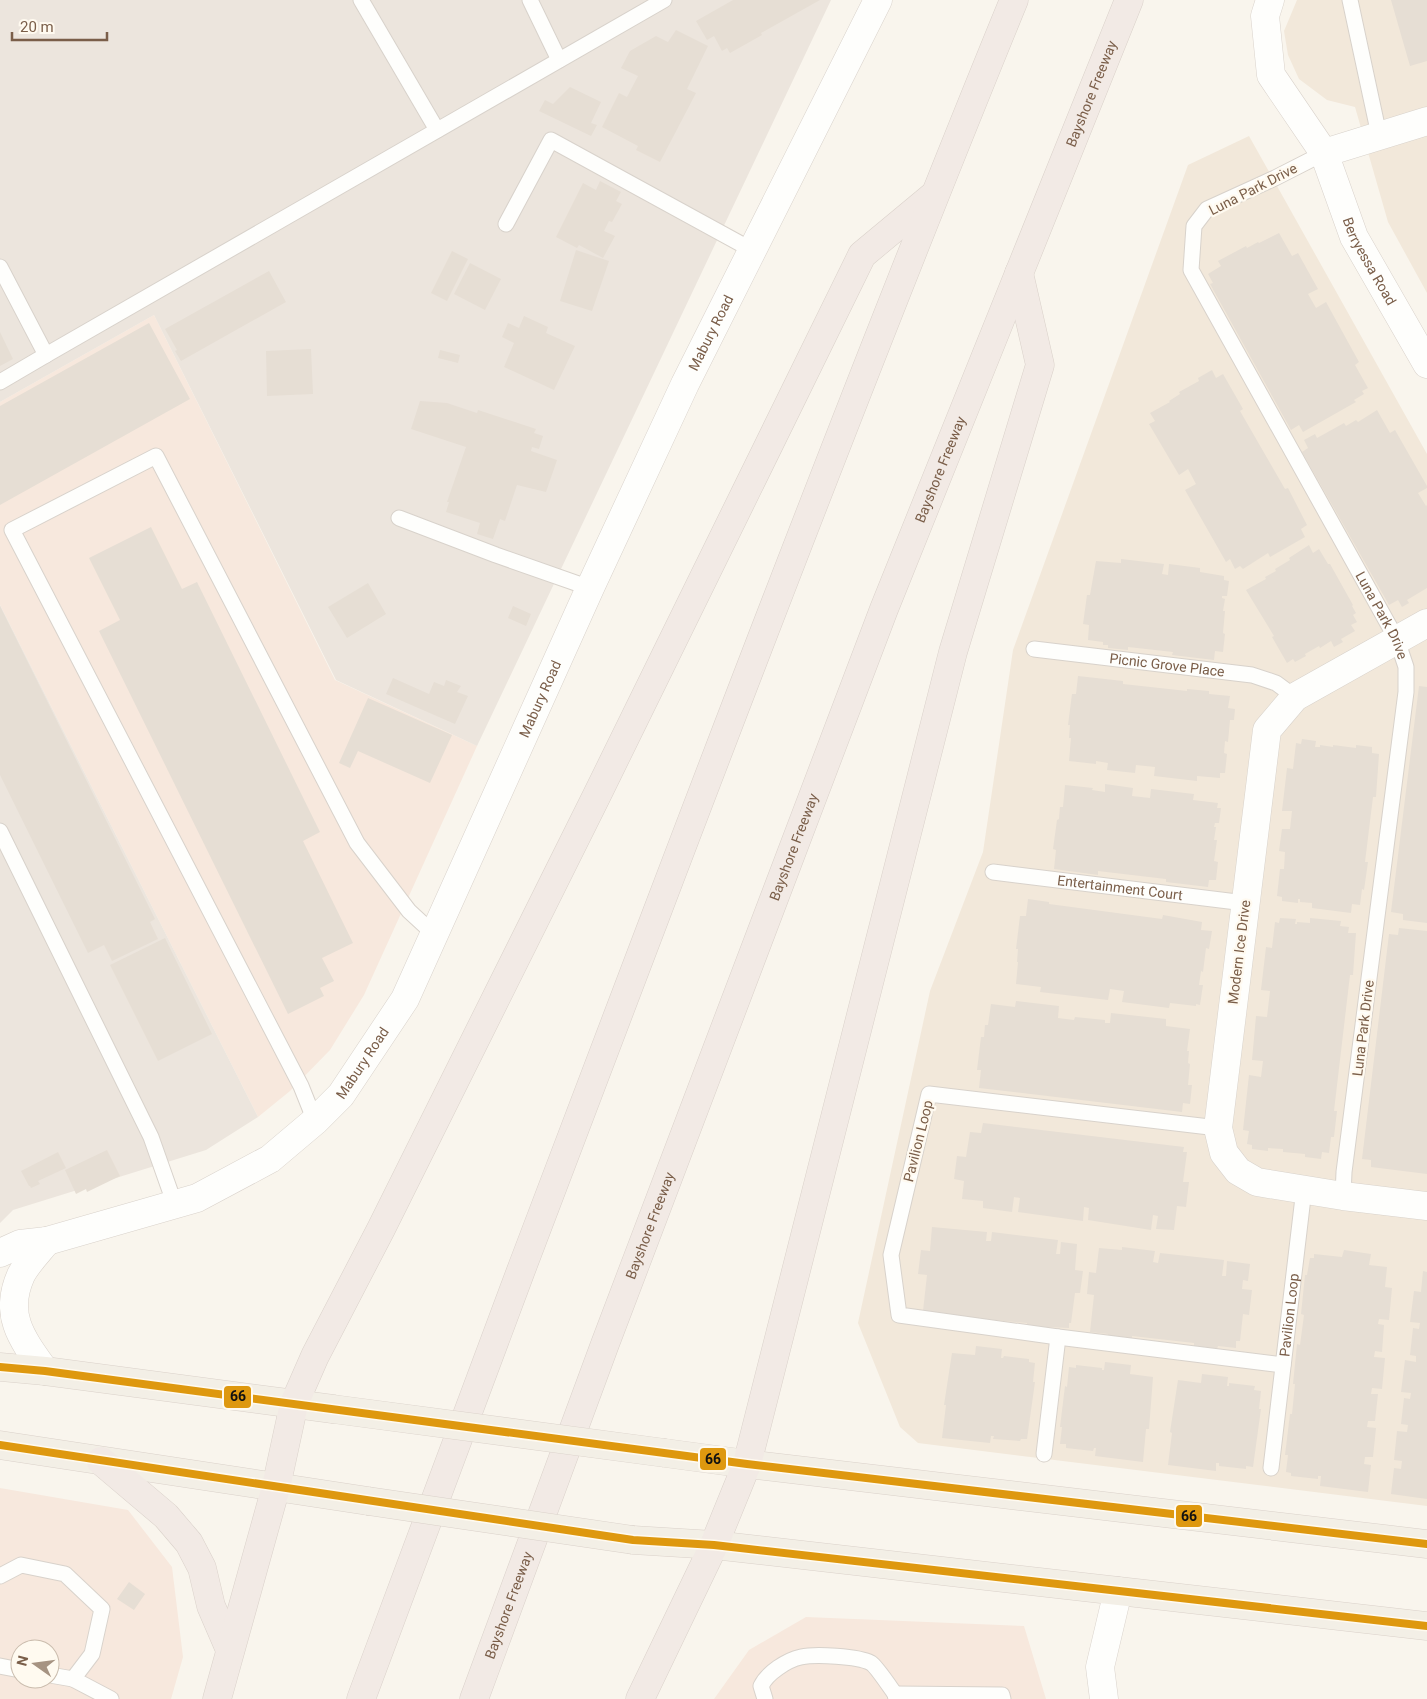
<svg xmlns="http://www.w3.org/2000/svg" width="1427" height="1699" font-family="Roboto,sans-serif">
<rect width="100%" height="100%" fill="#f9f5ed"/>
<!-- residential -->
<path fill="#f2e8da" d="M1297,0H1427V293L1388,222L1355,107L1327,100L1299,79L1288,55L1284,31Z
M1249,136L1427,454V1506L918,1443L900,1427L858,1323L930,991L983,852L1013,650L1188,165Z"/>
<!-- commercial -->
<path fill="#f7e8dd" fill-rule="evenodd" d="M154,315L335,680L477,746L364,995L330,1050L290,1091L258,1117L0,605V402Z
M0,1488L128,1510L172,1567L183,1657L171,1699H0ZM20,1649H50V1679H20Z
M806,1617L1024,1626L1046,1699H714L749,1650Z"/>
<!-- industrial -->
<path fill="#ece5dd" d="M0,0H831L477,746L336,680L154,315L0,402Z
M0,605L258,1117L206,1150L13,1210L0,1223Z"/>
<!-- building -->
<path fill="#e6ded4" d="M733,0H820L761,33L762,35L730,53L727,48L722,51L714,36L707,40L696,21Z
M1391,0H1427V61L1410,66Z
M676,30L708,46L687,89L696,93L660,162L636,150L638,146L602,127L619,93L627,97L638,76L621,68L630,51L656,36L668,42Z
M570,87L601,102L591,123L597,125L591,136L539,111L545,100L553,104Z
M600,181L621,192L616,201L622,204L612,222L609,221L604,231L615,236L603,258L579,245L577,248L556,237L583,183L596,190Z
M1279,233L1292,256L1298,253L1318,289L1308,294L1316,308L1326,302L1359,362L1355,365L1368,388L1362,391L1364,394L1354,400L1356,402L1303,432L1299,425L1291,430L1210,284L1213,283L1208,274L1221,266L1218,261L1246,246L1247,248L1258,242L1259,243Z
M576,250L609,261L592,311L560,301Z
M452,251L468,259L447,301L431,293Z
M470,263L501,279L485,310L454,294Z
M269,271L286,302L181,361L175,351L177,350L165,329Z
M524,316L548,327L546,333L575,346L554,390L504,367L514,343L502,337L508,323L519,328Z
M149,323L190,399L0,505V406Z
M0,332L13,359L0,366Z
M311,349L313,394L267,396L266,351Z
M440,350L460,355L458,363L438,358Z
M1212,370L1216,378L1223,374L1243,409L1240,411L1285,489L1288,488L1307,525L1301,529L1305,537L1270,557L1268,553L1243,569L1240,566L1235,569L1230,559L1226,562L1185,490L1196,484L1188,469L1179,475L1149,424L1155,421L1150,413L1170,402L1169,401L1180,394L1179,392L1199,381L1198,378Z
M420,401L447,403L477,413L478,410L536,429L534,433L543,436L539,449L532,447L531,451L557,460L546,492L517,485L505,521L500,519L493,539L477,534L480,523L446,512L449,502H447L466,447L411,429Z
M1377,410L1390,433L1395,430L1427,486V488L1418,493L1426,506L1427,505V588L1407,600L1409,603L1402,607L1398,600L1389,605L1302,452L1308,448L1304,440L1315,434L1317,438L1344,423L1346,426L1356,420L1358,422Z
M151,527L182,589L197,582L320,832L303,841L353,943L322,958L334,981L320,988L324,996L288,1014L99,631L120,620L89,558Z
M1309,545L1313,553L1319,549L1328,564H1330L1353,605L1352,606L1356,613L1353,615L1357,622L1351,625L1355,631L1341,639L1343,642L1334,647L1331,641L1320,648L1319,646L1305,654L1306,656L1295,662L1293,659L1287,663L1272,637L1274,636L1246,590L1266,579L1265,577L1276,571L1275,569L1290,560L1289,558Z
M1121,559L1164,564L1162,574L1168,575L1169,564L1200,568V572L1224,576V580L1229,581L1227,596H1222V598L1225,599L1223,611H1225L1223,633L1225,634L1223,652L1215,651L1214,660L1172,655L1173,652L1128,647V650L1108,648V645H1103V642L1088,640L1089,625L1083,624L1087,595H1090L1096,561L1121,563Z
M368,583L386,614L347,638L328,607Z
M0,606L155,919L150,922L158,939L112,961L104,945L88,953L0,775Z
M513,606L531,614L526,626L508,618Z
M1078,676L1123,681V684L1187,691V689L1209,691V694L1230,696L1228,708L1235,709L1234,720H1230L1228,742L1225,741L1224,753L1227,754L1225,773H1220V778L1197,776V781L1154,776L1155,767L1136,765L1135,773L1107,770L1108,763L1096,761V764L1069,761L1071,738H1069L1070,725H1068L1072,694H1076Z
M393,678L429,694L434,682L444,686L446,680L461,686L457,692L468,696L455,724L386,694Z
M1419,686L1427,687V923L1403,920V914L1391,912Z
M368,698L452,735L430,783L358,751L350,768L339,763Z
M1302,739L1316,741L1315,747H1320V745L1333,747V745L1356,748V745L1372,747V753L1379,754L1376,797H1373L1365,862H1368L1364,890L1362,889L1360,905L1352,904L1351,913L1312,908V903L1300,902V899H1298V903L1282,901V897L1277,896L1280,869H1284L1285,852L1279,851L1282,829H1290L1292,811H1282L1287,768L1293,769L1296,743L1301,744Z
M1105,784L1133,788L1132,796L1150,798L1151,789L1194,794L1193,800L1218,803L1217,808H1221L1219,823H1215L1214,827H1216L1214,840H1217L1214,861L1218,862L1216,880H1209L1208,887L1166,882V879L1098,871V875L1054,869L1056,850L1053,849L1057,820L1059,819L1060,807H1063L1065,785L1093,788L1092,790L1105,792Z
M1028,899L1049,902V904L1162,919L1163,915L1202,922L1201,930L1212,931L1209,949L1206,948L1203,972L1201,971L1199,985H1203L1200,1005L1196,1004V1006L1170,1003L1169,1008L1122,1002L1124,991L1110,989L1108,1000L1040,992L1041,987L1016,984L1018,962H1017L1018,949H1016L1020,916H1026Z
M1280,918L1296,919L1295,924H1297V922L1310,923V918L1341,921L1340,926L1349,927L1348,933H1356L1353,975H1350L1334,1111H1337L1334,1137H1331L1329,1153L1322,1152L1321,1159L1305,1157V1154L1283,1152V1149L1268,1148V1151L1252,1149V1145L1247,1144L1249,1131L1243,1130L1249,1075L1261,1077L1263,1061L1252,1060L1256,1016L1267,1017L1270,991L1261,990L1266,947L1272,948L1275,922L1279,923Z
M1399,928L1427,931V1174L1371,1167V1160L1362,1159L1389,934L1398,935Z
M165,938L212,1034L158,1061L110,965Z
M1016,1001L1059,1006L1058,1018L1074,1020L1075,1017L1105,1020V1023H1110L1111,1013L1166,1019V1026L1190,1029L1187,1051H1189L1188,1063L1190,1064L1188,1085H1192L1190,1104L1183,1103L1182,1112L979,1088L981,1070H977L981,1037H984L985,1025H988L991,1004L1015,1007Z
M983,1123L1184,1147L1183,1152H1187L1183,1182H1189L1186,1207L1177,1206L1174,1230L1156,1229L1158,1216L1153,1215L1151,1230L1088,1220L1089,1208L1084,1207L1083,1221L1018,1212L1020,1198L1014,1197L1012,1212L983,1208V1201L962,1199L964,1181L954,1179L957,1156L966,1157L970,1132L981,1133Z
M107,1150L120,1176L87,1192L86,1189L76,1194L65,1170Z
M58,1152L66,1168L38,1181L40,1184L31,1188L30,1186H29L21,1171Z
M932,1227L987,1232L986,1241H991L992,1232L1058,1240L1056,1254H1060L1061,1242L1077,1244L1075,1270L1083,1271L1080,1293H1075L1071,1323H1069V1328L1027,1326V1323L941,1315V1313L923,1311L927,1275L918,1274L921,1250L930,1251Z
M1122,1247L1155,1251L1153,1262L1158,1263L1160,1253L1224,1260L1222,1276H1226L1227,1261L1250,1264L1248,1281L1243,1280L1242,1289L1252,1290L1249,1315L1243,1314L1240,1341H1236V1348L1218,1346L1217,1349L1194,1346V1343L1132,1336V1339L1107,1336L1108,1334L1090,1332L1094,1295L1087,1294L1089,1272L1096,1273L1099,1248L1122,1250Z
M1344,1250L1371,1254L1369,1265L1387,1267L1385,1287L1392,1288L1389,1320L1379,1319L1378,1324L1384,1325L1382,1352L1375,1351L1374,1357L1385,1358L1382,1389L1372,1388L1371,1394H1378L1375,1421H1368L1367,1427L1376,1428L1373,1457H1365L1364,1464L1371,1465L1368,1492L1320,1486L1321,1476H1318V1479L1291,1476V1473L1286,1472L1288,1455H1285L1290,1414H1292L1295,1384H1293L1297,1344L1300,1345L1304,1315L1301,1314L1305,1275H1307L1310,1258H1314V1254L1342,1257Z
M1423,1271L1427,1272V1499L1391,1494L1394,1468L1401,1469L1402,1461L1394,1460L1397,1431L1407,1432L1408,1425L1401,1424L1404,1398L1410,1399L1411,1393L1401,1392L1405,1360L1416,1362V1356L1410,1355L1413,1328L1419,1329L1420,1323L1410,1322L1414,1291L1421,1292Z
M976,1346L1002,1349L1001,1358H1003L1004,1356L1029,1359V1362L1035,1363L1033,1382H1035L1027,1439H1021L1020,1441L993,1439L994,1436H991L990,1443L942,1438L946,1405H944L952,1353L975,1355Z
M1105,1362L1131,1365L1130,1374L1153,1377L1149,1429H1146L1143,1462L1095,1456L1096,1448H1094L1093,1451L1066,1448V1444H1060L1062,1427H1060L1065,1386L1067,1387L1069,1367L1076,1368V1365L1102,1368V1370H1104Z
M1202,1374L1228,1377L1227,1386H1229V1383L1255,1386L1254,1390L1261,1391L1259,1409H1261L1253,1467L1246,1466V1469L1219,1466V1463H1216V1471L1168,1465L1172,1433L1170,1432L1178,1380L1201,1383Z
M129,1582L145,1594L134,1610L117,1599Z"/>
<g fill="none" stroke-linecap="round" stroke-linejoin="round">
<defs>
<g id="lane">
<path d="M361,0L437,130"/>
<path d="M530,0L559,60"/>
<path d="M1350,0L1379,135"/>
<path id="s1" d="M1324,153L1275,178L1207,209L1194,226L1191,270L1397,640L1406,667V692L1344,1172L1343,1196"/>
<path d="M506,224L551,140L752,250"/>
<path d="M0,267L46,355L664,0"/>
<path d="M0,382L46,355"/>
<path d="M399,518L496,555L590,588"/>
<path id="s2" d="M1034,649L1252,675L1276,683L1295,697"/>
<path d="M0,831L151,1137L175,1205"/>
<path id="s3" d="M993,872L1245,903"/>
<path d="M315,1121L301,1086L12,530L156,456L357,843L409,911L435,935"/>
<path d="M1218,1128L929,1094L891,1255L899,1315L1058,1337L1283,1365"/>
<path d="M1044,1454L1058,1337"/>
<path id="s4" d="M1271,1468L1304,1189"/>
<path d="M0,1576L21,1565L65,1574L102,1609L92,1654L73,1679L50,1675"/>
<path d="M0,1666L20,1670"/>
<path d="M73,1679L111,1699"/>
<path d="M765,1699L761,1686C767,1673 787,1660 801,1657C815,1654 858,1656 871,1663C876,1666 890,1687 895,1694"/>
<path d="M896,1699L895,1694L1002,1695L1003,1699"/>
</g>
<path id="street" d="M1324,153L1427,121
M1427,623L1295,697L1267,730L1218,1128L1224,1153L1238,1171L1257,1182L1343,1196L1427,1206"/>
<g id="secondary">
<path id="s5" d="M1270,0L1265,16L1271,75L1324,153L1354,237L1427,364"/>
<path id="s6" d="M0,1253L20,1244L47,1241L197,1198L270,1159L315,1121L341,1095L405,999L590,588L685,384L878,0"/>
<path d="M45,1371C22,1339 3,1315 21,1275C27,1263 39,1251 47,1241"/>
<path d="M1104,1699L1100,1667L1118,1591"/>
</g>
<path id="primary" d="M0,1367L45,1371L333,1409
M0,1445L368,1501
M665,1453L747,1464L1427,1544
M633,1540L714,1545L1427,1626"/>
<g id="highway">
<path d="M101,1461L166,1516L189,1543L202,1568L211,1606L230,1650"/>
<path d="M217,1699L276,1487L294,1404L315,1356L381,1229L597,795L862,255L933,196"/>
<path d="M361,1699C457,1439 555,1179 654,920C771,612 889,305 1014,0"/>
<path id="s7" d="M474,1699L605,1344L884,609L1129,0"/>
<path d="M640,1699L714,1545L747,1464L953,652L1040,365L1019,273"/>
</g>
</defs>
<!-- lane casing -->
<use href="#lane" stroke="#d8d2cb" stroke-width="17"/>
<!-- street casing -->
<use href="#street" stroke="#d8d2cb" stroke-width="29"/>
<!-- secondary casing -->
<use href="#secondary" stroke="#d9d2cb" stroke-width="29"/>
<!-- primary casing -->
<use href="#primary" stroke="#dad1ca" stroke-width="29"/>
<!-- highway casing -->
<use href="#highway" stroke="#dad1ca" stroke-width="29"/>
<!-- lane -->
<use href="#lane" stroke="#fefefc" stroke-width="15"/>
<!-- street -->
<use href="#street" stroke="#fefefc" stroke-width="28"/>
<!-- secondary -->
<use href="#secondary" stroke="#fefefc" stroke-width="28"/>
<!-- primary -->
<use href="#primary" stroke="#f3efe6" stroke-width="28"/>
<!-- highway -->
<use href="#highway" stroke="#f2eae5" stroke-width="28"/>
<defs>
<path id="primary-bridge" d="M333,1409L665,1453
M368,1501L633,1540"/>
</defs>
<!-- primary-bridge casing -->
<use href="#primary-bridge" stroke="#dad1ca" stroke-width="29" stroke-linecap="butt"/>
<!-- primary-bridge -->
<use href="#primary-bridge" stroke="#f3efe6" stroke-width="28"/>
<defs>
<path id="bus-1" d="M0,1367L45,1371L747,1464L1427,1544
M0,1445L633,1540L714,1545L1427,1626"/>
</defs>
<!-- bus-1 casing -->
<use href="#bus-1" stroke="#fffaf0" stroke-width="11"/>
<!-- bus-1 -->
<use href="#bus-1" stroke="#de980f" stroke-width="8"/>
</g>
<g text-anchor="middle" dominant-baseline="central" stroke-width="4.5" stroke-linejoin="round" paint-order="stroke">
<!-- street labels -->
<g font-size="14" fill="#7a5e49" stroke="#fffaf0">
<text stroke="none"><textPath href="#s7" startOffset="1720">Bayshore Freeway</textPath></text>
<text transform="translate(1253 189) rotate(-27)">Luna Park Drive</text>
<text stroke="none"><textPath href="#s5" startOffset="288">Berryessa Road</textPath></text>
<text stroke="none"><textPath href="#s6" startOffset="1232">Mabury Road</textPath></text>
<text stroke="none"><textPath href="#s7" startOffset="1315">Bayshore Freeway</textPath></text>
<text stroke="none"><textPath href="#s1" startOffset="590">Luna Park Drive</textPath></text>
<text stroke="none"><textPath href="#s2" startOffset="134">Picnic Grove Place</textPath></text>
<text stroke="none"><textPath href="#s6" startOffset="828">Mabury Road</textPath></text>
<text stroke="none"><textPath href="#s7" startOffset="910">Bayshore Freeway</textPath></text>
<text stroke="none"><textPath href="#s3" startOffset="128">Entertainment Court</textPath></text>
<text transform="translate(1239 952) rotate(-83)">Modern Ice Drive</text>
<text transform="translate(1363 1028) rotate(-83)">Luna Park Drive</text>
<text stroke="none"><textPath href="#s6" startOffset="422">Mabury Road</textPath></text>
<text transform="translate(918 1141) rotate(-76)">Pavilion Loop</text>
<text stroke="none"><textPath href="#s7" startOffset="505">Bayshore Freeway</textPath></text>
<text stroke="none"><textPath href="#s4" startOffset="154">Pavilion Loop</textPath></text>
<text stroke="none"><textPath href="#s7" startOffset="100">Bayshore Freeway</textPath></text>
</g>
</g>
<g stroke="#fffaf0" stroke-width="2">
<rect x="223" y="1385" width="29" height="24" rx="5" fill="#de980f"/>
<rect x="699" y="1447" width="28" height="24" rx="5" fill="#de980f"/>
<rect x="1175" y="1504" width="28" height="24" rx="5" fill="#de980f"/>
</g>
<g font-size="14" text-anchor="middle" font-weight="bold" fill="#111">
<text x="238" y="1401">66</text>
<text x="713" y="1464">66</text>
<text x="1189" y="1521">66</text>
</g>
<!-- north arrow -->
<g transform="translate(35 1664) rotate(284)"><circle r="24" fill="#fffaf0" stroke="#cabcad"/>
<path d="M0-4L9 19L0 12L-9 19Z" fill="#a69382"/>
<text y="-8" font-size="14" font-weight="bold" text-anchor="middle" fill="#7a5e49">N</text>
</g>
<!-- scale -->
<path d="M12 32v8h95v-8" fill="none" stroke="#7a5e49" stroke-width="2.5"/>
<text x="20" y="32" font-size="15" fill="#7a5e49" stroke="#fffaf0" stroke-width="4" paint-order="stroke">20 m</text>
</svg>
